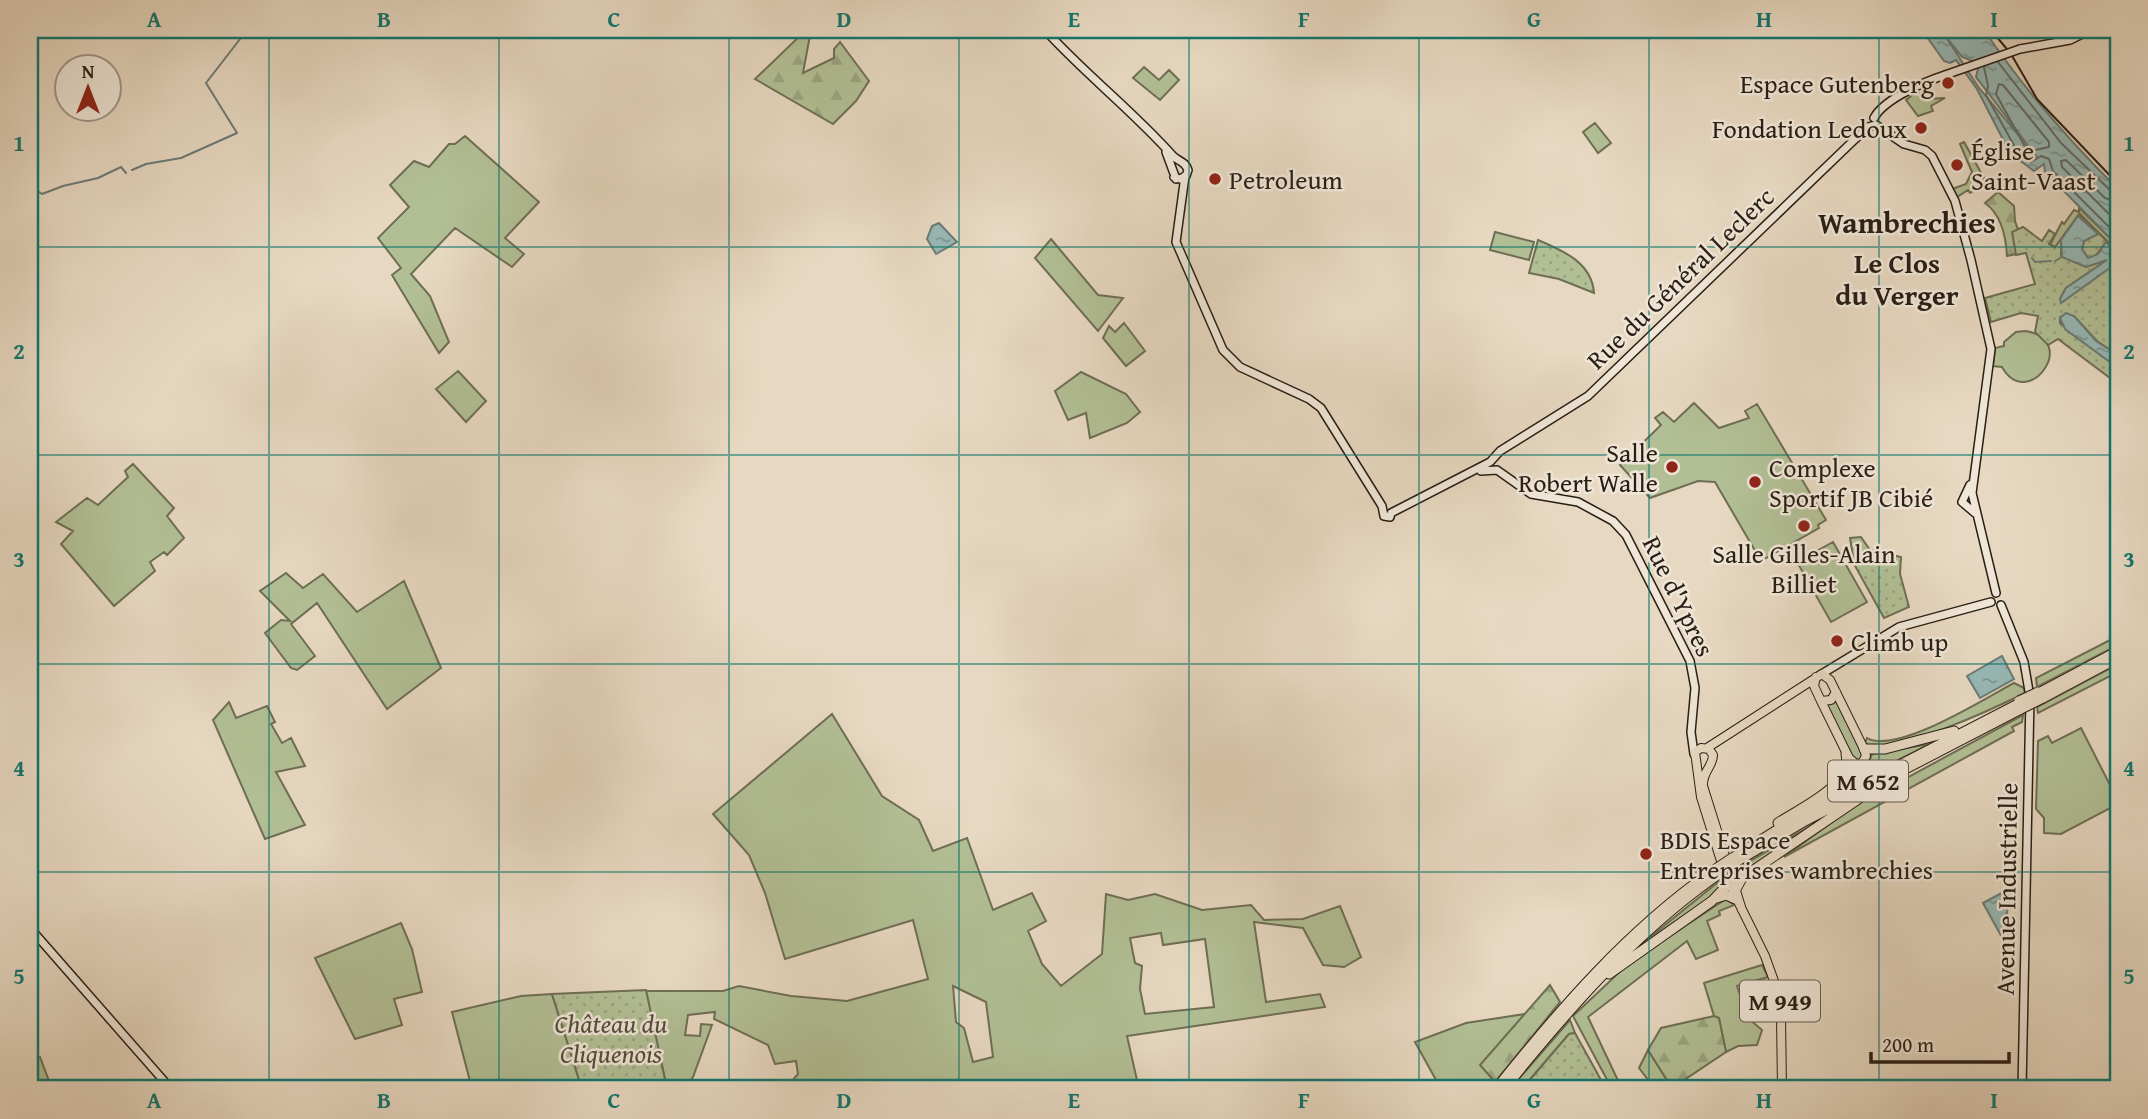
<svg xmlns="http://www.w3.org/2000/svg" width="2148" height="1119" font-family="'Gentium Book Plus',serif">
<defs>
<pattern id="forest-firs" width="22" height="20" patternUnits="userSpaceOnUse" patternTransform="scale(1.75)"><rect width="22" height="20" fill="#b2bf95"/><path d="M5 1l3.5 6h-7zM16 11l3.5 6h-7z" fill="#99a480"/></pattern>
<pattern id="park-dots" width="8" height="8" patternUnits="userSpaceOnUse" patternTransform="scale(1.75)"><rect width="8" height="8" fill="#b2bf95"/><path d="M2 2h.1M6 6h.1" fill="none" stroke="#99a480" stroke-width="1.8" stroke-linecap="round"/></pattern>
<pattern id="water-ripples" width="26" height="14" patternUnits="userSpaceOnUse" patternTransform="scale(1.75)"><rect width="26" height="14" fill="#97b9b7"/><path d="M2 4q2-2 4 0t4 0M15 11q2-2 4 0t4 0" fill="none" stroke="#7b9694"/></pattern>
</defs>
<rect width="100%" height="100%" fill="#e7d8c1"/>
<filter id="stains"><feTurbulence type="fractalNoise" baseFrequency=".00286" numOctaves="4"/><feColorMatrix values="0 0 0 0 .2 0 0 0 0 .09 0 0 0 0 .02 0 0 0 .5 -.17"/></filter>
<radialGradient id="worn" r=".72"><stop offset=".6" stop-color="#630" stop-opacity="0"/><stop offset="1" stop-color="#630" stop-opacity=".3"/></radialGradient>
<!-- green -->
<path fill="#b2bf95" stroke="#6e6e55" stroke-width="2" fill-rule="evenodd" d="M1144,67L1159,80L1169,70L1179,80L1160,100L1133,78Z
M1917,91L1927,99L1945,98L1931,106L1933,111L1918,116L1906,100Z
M1595,123L1611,143L1598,153L1583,132Z
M465,136L539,202L505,238L524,254L512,267L455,228L411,274L430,296L449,342L439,353L392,275L401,268L378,238L409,207L390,185L414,161L429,167L449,144H455Z
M1964,142L1985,180V184L1970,193L1968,190L1957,197L1952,189L1966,184L1972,172L1960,144Z
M2079,208L2118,246V252L2080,214L2055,248L2050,245L2062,222L2064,224L2074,210L2079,212Z
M1495,232L1534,242L1529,260L1490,250Z
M1051,239L1098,295L1123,298L1098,331L1035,258Z
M1124,323L1145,351L1126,366L1103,338L1109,326L1115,332Z
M2025,331C2081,339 2028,413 2002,367L1993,366L1995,348L2004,346V342L2016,332Z
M458,371L486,401L466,422L436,389Z
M1081,372L1126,394L1140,412L1127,423L1090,438L1086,413L1068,420L1055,391Z
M1694,403L1719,428L1749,418L1745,411L1757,404L1826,520L1818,525L1819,528L1761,561L1715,482L1698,481L1650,498L1620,465L1661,425L1655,418L1663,412L1674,422Z
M133,464L174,508L167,516L184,538L167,555L164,552L150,562L155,571L114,606L61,544L73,531L56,522L87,498L98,505L128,477L125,471Z
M1833,542L1867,602L1831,622L1797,562Z
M286,573L303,588L323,574L357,612L404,581L441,668L387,709L317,603L291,624L315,656L297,670L291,668L265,633L281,620L290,621L260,591Z
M2118,636V645L2037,687L2036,678Z
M2118,664V672L2038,713L2037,707Z
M2014,683L2024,688L2025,693C1999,706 1887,759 1865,743L1867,738C1897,755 1987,697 2014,683Z
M1836,698L1863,752L1861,761L1853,760L1825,704Z
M229,702L236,718L267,706L275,722L271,724L282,743L291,738L305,766L276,772L305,825L265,839L213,720Z
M832,714L882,796L919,820L933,851L967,838L993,910L1032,893L1046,921L1028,931L1042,964L1061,986L1102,954L1106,894L1128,900L1155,894L1202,910L1251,905L1264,920L1303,919L1340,906L1361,957L1344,967L1323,965L1303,928L1254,922L1266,1002L1320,994L1325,1007L1127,1036L1139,1089H785L798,1074L796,1061L775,1064L768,1045L714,1019L715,1012L688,1015L685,1035L700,1036L701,1024L712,1025L693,1077L685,1089H667L646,991H723L739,986L791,996L847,1001L928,979L913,920L785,959L765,893L749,855L713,814ZM1161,933L1163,945L1205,939L1214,1007L1145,1014L1140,989L1142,966L1135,963L1130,938ZM953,986L986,1002L993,1057L973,1062L964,1028L956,1022Z
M2023,715L2022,722L2012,727L2014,731L1784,857L1853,807Z
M2081,728L2111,787L2118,784V804L2061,834L2044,833V818L2036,809L2038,741L2048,736L2052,743Z
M1930,744L1824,797L1847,776L1850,768L1859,769L1868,764L1872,754Z
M1829,815L1743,874H1735L1733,871Z
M1722,879L1724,885L1717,893L1639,946Z
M1726,899L1734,905L1719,911L1720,915L1707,921L1718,950L1696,959L1687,941L1588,1017L1622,1089H1612L1573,1016L1628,964Z
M401,923L412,949L422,992L394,999L402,1025L355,1039L315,958Z
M1762,965L1768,977L1737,986L1748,1018L1762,1030L1757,1045L1738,1046L1726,1052L1719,1019L1714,1016L1704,983Z
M552,994L582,1089H472L452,1012L521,996Z
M1525,1014L1481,1065L1495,1082L1489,1089H1441L1415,1042L1466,1023Z
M1570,1020L1575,1033L1569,1034L1522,1089H1510Z
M1648,1050L1672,1088L1670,1089H1655L1639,1068Z
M40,1057L52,1089H30V1061Z"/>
<!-- forest -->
<path fill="url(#forest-firs)" stroke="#6e6e55" stroke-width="2" d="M806,30H811L803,73L834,58V49L840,42L869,81L856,101L833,124L755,79Z
M1998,192L2014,206L2015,221L2026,252L2007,256C2006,237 2002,215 1985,203Z
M1550,985L1560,1002L1495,1082L1480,1065Z
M1714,1016L1719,1018L1726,1052L1672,1088L1648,1050L1661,1028Z"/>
<!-- park -->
<path fill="url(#park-dots)" stroke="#6e6e55" stroke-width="2" d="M2079,214L2117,251L2118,256L2106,242L2094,258H2088L2082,249L2084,241L2098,234L2078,216L2061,240V256L2086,267L2107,260L2066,288L2060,299L2118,262V355L2097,341L2074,316L2060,317V323L2118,368V384L2058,339L2048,345L2035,332L2038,316L2021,313L1991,322L1985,298L2035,284L2026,253L2016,255L2012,232L2023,227L2042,241L2049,230L2055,234L2049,244L2055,247Z
M1538,240C1564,251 1592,263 1594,293L1559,279L1529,273Z
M1861,537L1870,550L1901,557L1900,574L1909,607L1884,618L1854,564L1850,538Z
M646,990L667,1089H582L552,994Z
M1575,1033L1606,1089H1522L1569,1034Z"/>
<!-- water -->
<path fill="url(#water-ripples)" stroke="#6b7b76" stroke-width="2" fill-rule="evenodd" d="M1922,30H1984C2024,89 2067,139 2118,189V246L2045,172L2044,164L2034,171L2010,153L1977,89L1956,60L1950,63L1944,61ZM1944,34L1962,57L1973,61L1978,69L1976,77L2037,157L1979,88Z
M2078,216L2098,234L2084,241L2082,249L2088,258L2098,254L2106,242L2116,252L2118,262L2061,303L2060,299L2066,288L2107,260L2086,267L2062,257L2061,240Z
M939,223L957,242L936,254L927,239L932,226Z
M2066,313L2074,316L2096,341L2118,355V368L2065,329L2060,318Z
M2002,656L2014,679L1980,698L1967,676Z
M2009,889L2007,914L2016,934L2004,941L1983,903Z"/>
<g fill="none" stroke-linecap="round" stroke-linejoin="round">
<!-- shore -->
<path stroke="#606c66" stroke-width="2" d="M1998,62L2061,143L2111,191L2118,193
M1984,67L1988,86L1986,95L2016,149L2031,162L2041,156L2049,159L2053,171L2118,236
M1999,84L2003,85L2049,142V147L2031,151L2024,145L1996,94Z
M2118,202L2105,198L2066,160L2061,161L2062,167L2118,223"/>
<!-- stream -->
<path stroke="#6b7b76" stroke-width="2" d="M132,170L146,164L181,158L237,133L206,83L247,30
M30,191L36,190L42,194L63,186L98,178L121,167L126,173
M2032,258L2035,262L2051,261
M2055,261L2062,257"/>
<defs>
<path id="secondary" d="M1045,30C1085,74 1133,111 1173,156C1179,162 1185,161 1188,170L1186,176L1180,179L1174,177
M2020,49L2070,40L2090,30
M1874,118C1884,99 1924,82 1945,75
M1876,125L1904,144L1925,150L1932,156L1955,201L1971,260L1991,349L1972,493L1996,593
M1166,152L1176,179
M1185,176L1176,242L1223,350L1240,367L1309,399L1321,408L1382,506L1384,516L1390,517L1391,513L1490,462
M1491,461L1500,451L1588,396L1852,142L1868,127L1876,125
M1481,471L1497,470L1531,494L1578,502L1613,521L1626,535L1690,661L1695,688L1691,732L1694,754
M1970,485L1962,502L1975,513
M2001,605L2024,662L2030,697L2022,1089
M1820,675L1899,627L1991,602
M30,928L171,1089"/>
<path id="primary" d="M1816,677L1814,686L1821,701L1831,700L1836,692
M1707,748L1822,674L1830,680L1864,749L1866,756L1862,763L1856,764L1849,758L1821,701
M1742,910L1703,786C1702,771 1713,767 1713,755L1709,749L1701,748L1695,752L1701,797L1726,877L1765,956L1778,992L1781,1016L1782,1089"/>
<path id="highway" d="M2035,695L2118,651
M2043,698L2118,658
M1864,749H1885L1954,731
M1778,823C1800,808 1853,786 1846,754
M1734,857L1791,821L2020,703
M1736,862L1805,821L2021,709
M1735,891L1742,878L1857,800
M1717,898L1726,895L1735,899
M1609,974L1712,901L1732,880
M1496,1089C1560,1009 1626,932 1711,872
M1504,1089C1567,1011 1631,937 1713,878"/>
</defs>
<!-- secondary casing -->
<use href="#secondary" stroke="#291e15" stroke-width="10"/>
<!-- primary casing -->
<use href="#primary" stroke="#291e15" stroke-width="10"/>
<!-- highway casing -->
<use href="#highway" stroke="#291e15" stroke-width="11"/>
<!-- secondary -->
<use href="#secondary" stroke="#efe6d7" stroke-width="7"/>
<!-- primary -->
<use href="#primary" stroke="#e7d8c1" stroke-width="8"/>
<!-- highway -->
<use href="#highway" stroke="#e7d8c1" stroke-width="9"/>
<!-- tram -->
<path stroke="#291e15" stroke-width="2" d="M1991,30L2011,54L2037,99L2118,184"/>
<defs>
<path id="secondary-bridge" d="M1945,75L2020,49"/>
<path id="highway-bridge" d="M2019,701L2038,692
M2021,709L2043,698
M1711,872L1732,858
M1713,878L1736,862"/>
</defs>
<!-- secondary-bridge casing -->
<use href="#secondary-bridge" stroke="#291e15" stroke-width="10" stroke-linecap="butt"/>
<!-- highway-bridge casing -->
<use href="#highway-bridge" stroke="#291e15" stroke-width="11" stroke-linecap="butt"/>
<!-- secondary-bridge -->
<use href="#secondary-bridge" stroke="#efe6d7" stroke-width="7"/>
<!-- highway-bridge -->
<use href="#highway-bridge" stroke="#e7d8c1" stroke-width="9"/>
</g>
<!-- grid -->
<path fill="none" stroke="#0f766e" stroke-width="2" stroke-opacity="0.55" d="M269,30V1089M499,30V1089M729,30V1089M959,30V1089M1189,30V1089M1419,30V1089M1649,30V1089M1879,30V1089M30,247H2118M30,455H2118M30,664H2118M30,872H2118"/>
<!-- markers -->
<g fill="#8f2418" stroke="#efe6d7" stroke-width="2.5">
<circle cx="1948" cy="83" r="7"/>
<circle cx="1921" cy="128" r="7"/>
<circle cx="1957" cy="165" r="7"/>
<circle cx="1215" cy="179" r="7"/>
<circle cx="1672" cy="467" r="7"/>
<circle cx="1755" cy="482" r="7"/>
<circle cx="1804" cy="526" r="7"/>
<circle cx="1837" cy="641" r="7"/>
<circle cx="1646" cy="854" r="7"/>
</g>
<g text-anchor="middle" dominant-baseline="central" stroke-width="5" stroke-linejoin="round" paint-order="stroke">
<!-- shield labels -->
<g fill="#efe6d7" stroke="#645a4f" stroke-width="2">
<rect x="1828" y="760.5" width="80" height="41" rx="5"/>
<rect x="1740" y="980.5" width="80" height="41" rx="5"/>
</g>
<g font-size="24" font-weight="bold" fill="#291e15">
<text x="1868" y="781">M 652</text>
<text x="1780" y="1001">M 949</text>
</g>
<!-- poi labels -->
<g font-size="26" fill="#291e15" stroke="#efe6d7" text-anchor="start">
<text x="1934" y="83" text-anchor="end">Espace Gutenberg</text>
<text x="1907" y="128" text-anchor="end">Fondation Ledoux</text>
<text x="1971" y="150">Église<tspan x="1971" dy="30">Saint-Vaast</tspan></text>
<text x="1229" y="179">Petroleum</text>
<text x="1658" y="452" text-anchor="end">Salle<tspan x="1658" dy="30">Robert Walle</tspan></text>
<text x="1769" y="467">Complexe<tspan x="1769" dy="30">Sportif JB Cibié</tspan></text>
<text x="1804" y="553" text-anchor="middle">Salle Gilles-Alain<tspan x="1804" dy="30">Billiet</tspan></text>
<text x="1851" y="641">Climb up</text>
<text x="1660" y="839">BDIS Espace<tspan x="1660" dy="30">Entreprises wambrechies</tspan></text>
</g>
<!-- street labels -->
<g font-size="26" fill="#291e15" stroke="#efe6d7">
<text transform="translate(1680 278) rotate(-44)">Rue du Général Leclerc</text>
<text transform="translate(1679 596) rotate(64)">Rue d'Ypres</text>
<text transform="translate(2006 889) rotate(-89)">Avenue Industrielle</text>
</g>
<!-- park labels -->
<g font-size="26" font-style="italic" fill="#524e3b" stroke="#efe6d7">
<text x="611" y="1023">Château du<tspan x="611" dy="30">Cliquenois</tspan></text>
</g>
<!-- neighbourhood labels -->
<g font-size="28" font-weight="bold" fill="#291e15" stroke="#efe6d7">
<text x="1897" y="262">Le Clos<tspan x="1897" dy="32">du Verger</tspan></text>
</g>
<!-- quarter labels -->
<g font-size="30" font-weight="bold" fill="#291e15" stroke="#efe6d7">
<text x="1907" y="222">Wambrechies</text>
</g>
</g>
<!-- margin -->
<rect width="2148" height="1119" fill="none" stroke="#e7d8c1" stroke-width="77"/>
<!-- north arrow -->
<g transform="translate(88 88)"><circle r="33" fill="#efe6d7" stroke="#a09689" stroke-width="2"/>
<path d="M0-5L12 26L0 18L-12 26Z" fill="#8f2418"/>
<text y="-10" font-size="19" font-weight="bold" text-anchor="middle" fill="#291e15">N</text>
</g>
<!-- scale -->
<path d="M1871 1052v10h138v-10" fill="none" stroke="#291e15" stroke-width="3.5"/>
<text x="1882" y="1052" font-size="21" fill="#291e15" stroke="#efe6d7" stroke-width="5" paint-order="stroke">200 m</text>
<rect x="38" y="38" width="2072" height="1042" fill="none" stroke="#0f766e" stroke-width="2.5"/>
<g font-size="23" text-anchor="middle" font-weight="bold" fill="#0f766e">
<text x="154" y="27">A</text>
<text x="384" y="27">B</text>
<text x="614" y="27">C</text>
<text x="844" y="27">D</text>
<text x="1074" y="27">E</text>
<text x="1304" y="27">F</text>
<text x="1534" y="27">G</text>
<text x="1764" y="27">H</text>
<text x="1994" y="27">I</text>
<text x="19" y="151">1</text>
<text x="2129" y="151">1</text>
<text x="19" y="359">2</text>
<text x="2129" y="359">2</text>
<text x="19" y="567">3</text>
<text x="2129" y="567">3</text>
<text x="19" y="776">4</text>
<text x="2129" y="776">4</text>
<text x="19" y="984">5</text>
<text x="2129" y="984">5</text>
<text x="154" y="1108">A</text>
<text x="384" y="1108">B</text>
<text x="614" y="1108">C</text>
<text x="844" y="1108">D</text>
<text x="1074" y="1108">E</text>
<text x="1304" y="1108">F</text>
<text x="1534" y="1108">G</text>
<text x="1764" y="1108">H</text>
<text x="1994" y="1108">I</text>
</g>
<rect width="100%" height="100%" filter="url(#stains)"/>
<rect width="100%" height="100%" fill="url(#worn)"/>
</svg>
